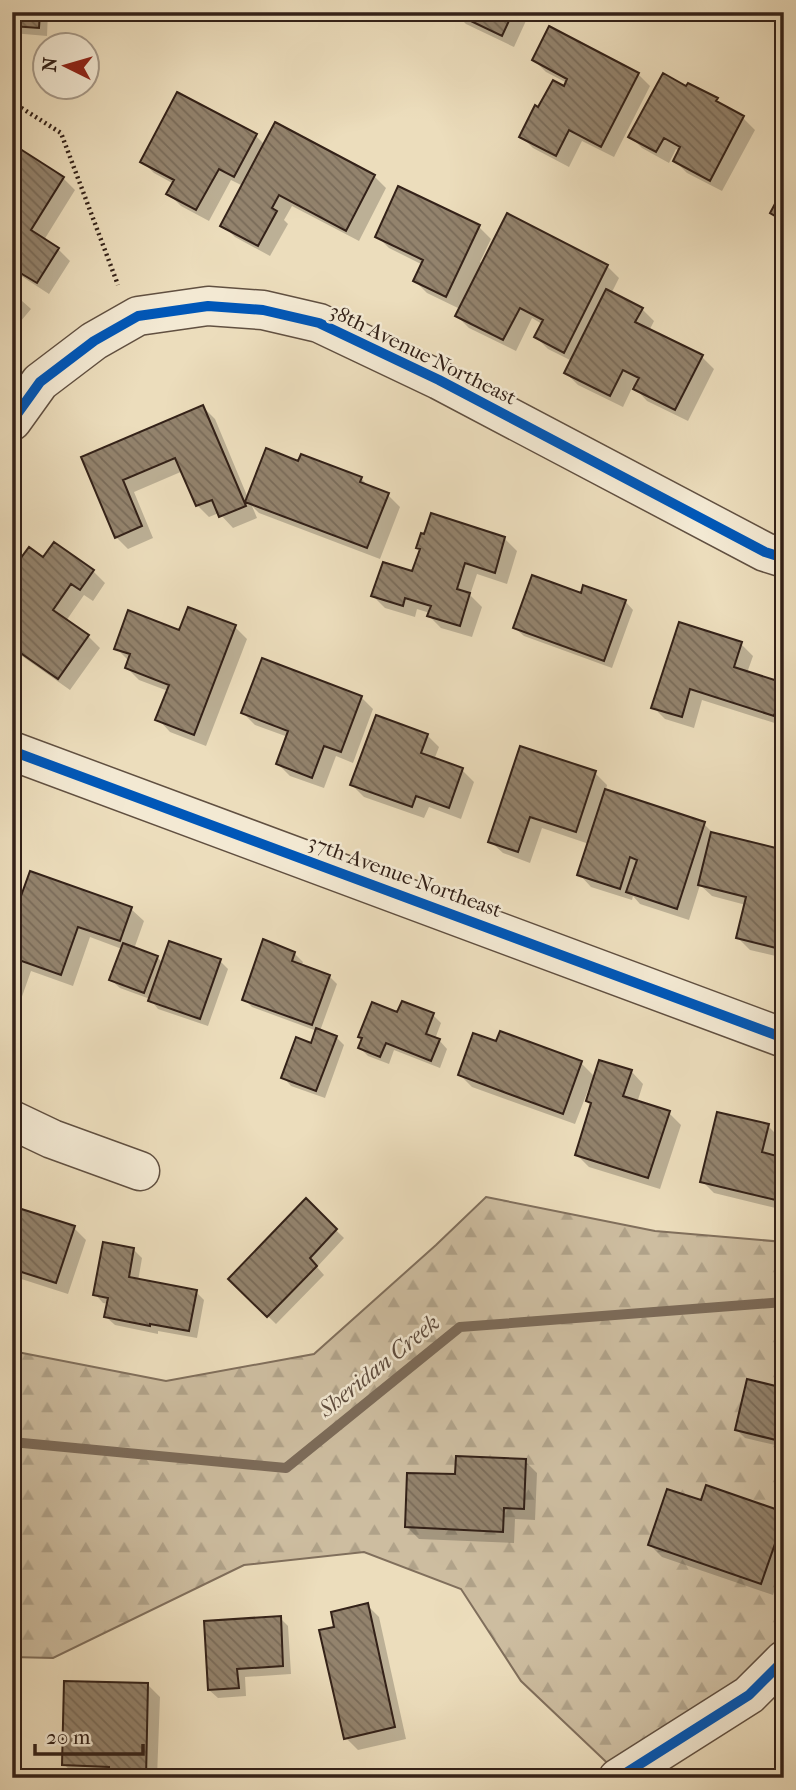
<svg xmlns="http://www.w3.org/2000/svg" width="796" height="1790" font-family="'IM FELL French Canon',serif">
<defs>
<pattern id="forest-firs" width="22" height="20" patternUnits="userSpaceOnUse" patternTransform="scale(1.75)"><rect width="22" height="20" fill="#cdbda0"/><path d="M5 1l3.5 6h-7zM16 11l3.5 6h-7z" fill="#b0a289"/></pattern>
<pattern id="building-back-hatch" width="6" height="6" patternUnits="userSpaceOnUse" patternTransform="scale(1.75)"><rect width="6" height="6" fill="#93836d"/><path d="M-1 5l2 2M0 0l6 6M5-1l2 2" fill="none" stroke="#796b59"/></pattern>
</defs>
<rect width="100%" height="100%" fill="#ecddbc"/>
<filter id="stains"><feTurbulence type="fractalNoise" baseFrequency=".00286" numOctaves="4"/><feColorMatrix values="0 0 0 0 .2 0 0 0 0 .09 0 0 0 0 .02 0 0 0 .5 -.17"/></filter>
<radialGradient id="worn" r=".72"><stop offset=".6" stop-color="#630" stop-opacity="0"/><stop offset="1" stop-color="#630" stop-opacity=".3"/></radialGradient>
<!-- forest -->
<path fill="url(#forest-firs)" stroke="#806f5c" stroke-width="2" d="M486,1197L655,1231L784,1242V1660L621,1776L521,1681L461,1589L364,1552L244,1565L53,1658L12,1657V1351L166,1381L314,1354L436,1245Z"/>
<!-- shadow -->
<path fill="#0003" d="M12,12H48L47,36L12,33Z
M454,12H530L514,47L466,24Z
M534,60L638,74L650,86L614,157L582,141L569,167L533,148L521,136L539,109L564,89L567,83L546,72Z
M687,88L717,100L726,109L743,118L755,130L722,191L687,173L675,161L680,151L676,149L669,163L642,148L630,136Z
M178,94L256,136L265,145L374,176L386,188L359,241L292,206L284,220L288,224L270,256L235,237L223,225L243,186L231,180L209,221L181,206L169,194L174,184L154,173L142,161Z
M12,151L63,178L75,190L44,240L58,249L70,261L49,294L12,270Z
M479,227L491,239L480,262L483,264L607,266L619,278L611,294L642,309L654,321L649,331L702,357L714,369L688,421L647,401L633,386L623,407L578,385L566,373L572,361L548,349L536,337L542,324L532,318L516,351L469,328L457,316L460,309L427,293L415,281L423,265L389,248L377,236Z
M12,292L31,309L15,328L12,326Z
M203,407L215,419L248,498L299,463L361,478L370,488L388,495L400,507L380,559L259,513L252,506L257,518L233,528L219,513L209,517L197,505L183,471L134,492L153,538L128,549L116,537L83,458Z
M432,516L505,539L517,551L507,584L477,574L470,595L482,607L472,637L441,628L429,616L430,613L417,609L415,617L385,608L373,596L414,573Z
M54,544L93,571L105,583L93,601L84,595L66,621L88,636L100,648L70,690L12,649V573L43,560Z
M625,601L633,610L612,668L524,636L515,628Z
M235,627L247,639L206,746L170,732L158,719L168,691L139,680L127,668L128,660L116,648L180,632Z
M741,644L753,656L747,673L784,685V726L702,700L694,728L665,719L653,707Z
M361,697L373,709L353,763L336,756L324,788L290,776L278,764L288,737L255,725L243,713Z
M427,735L439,747L434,760L462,770L474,782L461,819L429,807L424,818L364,797L352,785Z
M595,773L607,785L606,790L704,824L716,836L784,852V958L750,950L738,938L746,905L712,896L700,885L689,920L640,904L633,896L632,900L591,887L579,874L589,844L542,828L530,863L503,853L490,841Z
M31,873L131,909L144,921L134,949L157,957L163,963L220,961L228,969L208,1026L158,1009L150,999L120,988L111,980L122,949L90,937L73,986L31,971L12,1025V927Z
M294,953L303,962L301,966L329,976L337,984L320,1031L336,1037L344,1045L325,1098L291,1086L283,1077L312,1045L317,1031L252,1007L244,999Z
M398,1015H433L441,1023L435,1039L439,1040L447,1049L440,1068L394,1050L389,1064L368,1056L360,1048Z
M497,1043L581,1063L595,1077L631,1071L643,1084L637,1103L669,1113L681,1125L660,1189L589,1167L577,1155L592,1105L588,1101L593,1086L590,1085L575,1124L472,1087L460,1075Z
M768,1126L780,1138L775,1157L784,1159V1210L714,1193L702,1181Z
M306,1201L344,1238L317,1267L324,1275L276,1324L230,1279Z
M12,1207L74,1228L86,1240L68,1294L12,1276Z
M133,1249L142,1258L138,1281L196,1292L204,1300L197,1338L158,1331V1334L115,1325L106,1317L109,1304L103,1303L95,1294Z
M784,1390V1447L745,1438L737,1430Z
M525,1461L537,1473L535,1520L515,1519L514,1543L419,1539L407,1527L457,1476Z
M703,1502L784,1514V1563L773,1595L662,1557L650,1545Z
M367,1605L379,1617L406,1739L358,1750L346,1738L336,1628Z
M280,1618L288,1626L291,1674L245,1677L246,1696L218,1698L209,1690Z
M148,1685L160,1697L157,1778L76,1777L64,1764Z"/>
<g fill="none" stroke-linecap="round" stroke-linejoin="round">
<!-- stream -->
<path stroke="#7c6b59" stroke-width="10" d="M12,1442L286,1468L460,1327L784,1302"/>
</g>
<!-- building -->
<path fill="url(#building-back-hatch)" stroke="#332118" stroke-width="2" d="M12,12H40L39,28L12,26Z
M452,12H513L502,36Z
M549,26L639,73L601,147L569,130L556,156L519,137L535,105L538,107L553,80L564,86L567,79L532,60Z
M663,73L686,86L688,83L718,98L716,101L744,116L710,181L673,161L680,147L664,138L656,152L628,137Z
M177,92L257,134L234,177L219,169L196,210L166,194L174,180L140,162Z
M275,122L375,175L346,231L279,195L272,208L277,211L258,246L220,226Z
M14,145L64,177L31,230L59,248L37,283L12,268V148Z
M398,186L480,225L446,297L413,281L423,260L375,237Z
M784,187V221L770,213Z
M507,213L608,265L564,353L534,337L543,320L520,308L503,340L455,316Z
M606,289L643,308L635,322L703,355L675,410L633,389L639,378L623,370L610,396L564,373Z
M203,405L246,506L219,517L212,500L196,506L175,458L123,480L142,526L115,538L81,457Z
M266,448L298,461L301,454L362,477L360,482L389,493L367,548L245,502Z
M431,513L505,537L495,573L465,563L457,589L470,593L460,626L427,616L431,606L405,598L403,606L371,596L383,562L412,571L420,549L416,548L421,533L424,534Z
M54,542L94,570L80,590L71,584L53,610L89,635L58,679L12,647V570L29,547L43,557Z
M532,575L581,593L583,585L626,600L604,661L513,628Z
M188,607L236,625L194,735L155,720L169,685L125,668L130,654L114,649L128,610L179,630Z
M679,622L742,642L734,667L784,683L774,716L690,689L682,717L651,708Z
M262,658L362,696L341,752L324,746L312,778L276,764L288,731L241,713Z
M376,715L428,734L421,753L463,768L449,808L416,796L412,807L350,785Z
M520,746L596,771L576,832L530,817L518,852L488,842Z
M605,789L705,822L677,909L626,892L637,860L630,857L620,889L577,875Z
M711,832L784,850V933L780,949L736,938L746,897L698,885Z
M30,871L132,907L120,941L78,927L61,975L19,960L12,980V921Z
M263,939L295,952L292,961L330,975L312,1025L242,1000Z
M169,941L221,959L200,1019L148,1001Z
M123,943L158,956L144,993L109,980Z
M402,1001L434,1013L426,1034L440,1039L431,1061L386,1043L380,1057L358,1048L362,1038L358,1037L372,1002L397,1012Z
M316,1028L337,1036L316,1091L281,1078L296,1037L311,1043Z
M500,1031L582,1061L563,1114L458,1075L473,1033L496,1041Z
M599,1060L632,1070L623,1096L670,1111L648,1178L575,1155L591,1103L586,1101Z
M717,1112L769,1124L762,1152L784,1158V1202L700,1182Z
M306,1198L337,1229L310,1258L317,1266L267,1317L228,1279Z
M12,1206L75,1226L56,1283L12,1269Z
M103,1242L134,1248L129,1277L197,1290L189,1331L150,1324V1326L104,1317L108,1298L93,1295Z
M747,1379L784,1388V1442L735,1430Z
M456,1456L526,1459L524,1509L504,1508L503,1532L405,1527L407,1473L455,1474Z
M706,1485L784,1512V1518L761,1584L648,1545L667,1489L701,1500Z
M368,1603L395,1727L344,1739L319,1630L334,1627L331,1612Z
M281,1616L283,1666L237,1669L239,1688L208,1690L204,1621Z
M64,1681L148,1683L146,1778H109V1767L62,1765Z"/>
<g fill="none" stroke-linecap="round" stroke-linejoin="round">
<defs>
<path id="minor" d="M12,421L40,382L94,341L138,316L208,306L263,310L319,323L439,380L765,552L784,558
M12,751L784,1038
M12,1120L52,1139L140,1171
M618,1778L749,1695L784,1660"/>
</defs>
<!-- minor casing -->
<use href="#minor" stroke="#615041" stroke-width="41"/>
<!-- path -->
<path stroke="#332118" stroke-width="4.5" stroke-dasharray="2 3.5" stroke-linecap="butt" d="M12,102L61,133L118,285"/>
<!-- minor -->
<use href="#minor" stroke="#f3e9d3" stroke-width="38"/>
<defs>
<path id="cycleway" d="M12,421L40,382L94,341L138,316L208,306L263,310L319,323L439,380L765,552L784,558
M12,751L784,1038
M618,1778L749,1695L784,1660"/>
</defs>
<!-- cycleway casing -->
<use href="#cycleway" stroke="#f3e9d3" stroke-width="15"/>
<!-- cycleway -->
<use href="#cycleway" stroke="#0057b8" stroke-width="10"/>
</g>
<g text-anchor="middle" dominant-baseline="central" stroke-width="5" stroke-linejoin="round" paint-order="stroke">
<!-- street labels -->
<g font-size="21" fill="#332118" stroke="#f3e9d3">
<text transform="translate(423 354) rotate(26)">38th Avenue Northeast</text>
<text transform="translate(405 876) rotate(20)">37th Avenue Northeast</text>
</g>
<!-- water labels -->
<g font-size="23" font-style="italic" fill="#5e4c3e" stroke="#f3e9d3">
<text transform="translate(379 1366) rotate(-39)">Sheridan Creek</text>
</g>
</g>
<!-- margin -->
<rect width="796" height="1790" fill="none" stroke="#ecddbc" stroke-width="42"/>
<rect x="14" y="14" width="768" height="1762" fill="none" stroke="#332118" stroke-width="3.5"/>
<rect x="21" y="21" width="754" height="1748" fill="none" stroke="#332118" stroke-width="2"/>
<!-- north arrow -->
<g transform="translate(66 66) rotate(275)"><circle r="33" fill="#f3e9d3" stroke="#a69988" stroke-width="2"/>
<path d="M0-5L12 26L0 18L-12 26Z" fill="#8f2418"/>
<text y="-10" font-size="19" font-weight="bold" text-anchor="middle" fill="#332118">N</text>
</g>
<!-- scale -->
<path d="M35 1744v10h108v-10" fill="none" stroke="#332118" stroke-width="3.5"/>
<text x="46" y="1744" font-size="21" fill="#332118" stroke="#f3e9d3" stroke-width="5" paint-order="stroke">20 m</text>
<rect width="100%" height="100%" filter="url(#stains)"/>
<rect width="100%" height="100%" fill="url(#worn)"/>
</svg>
